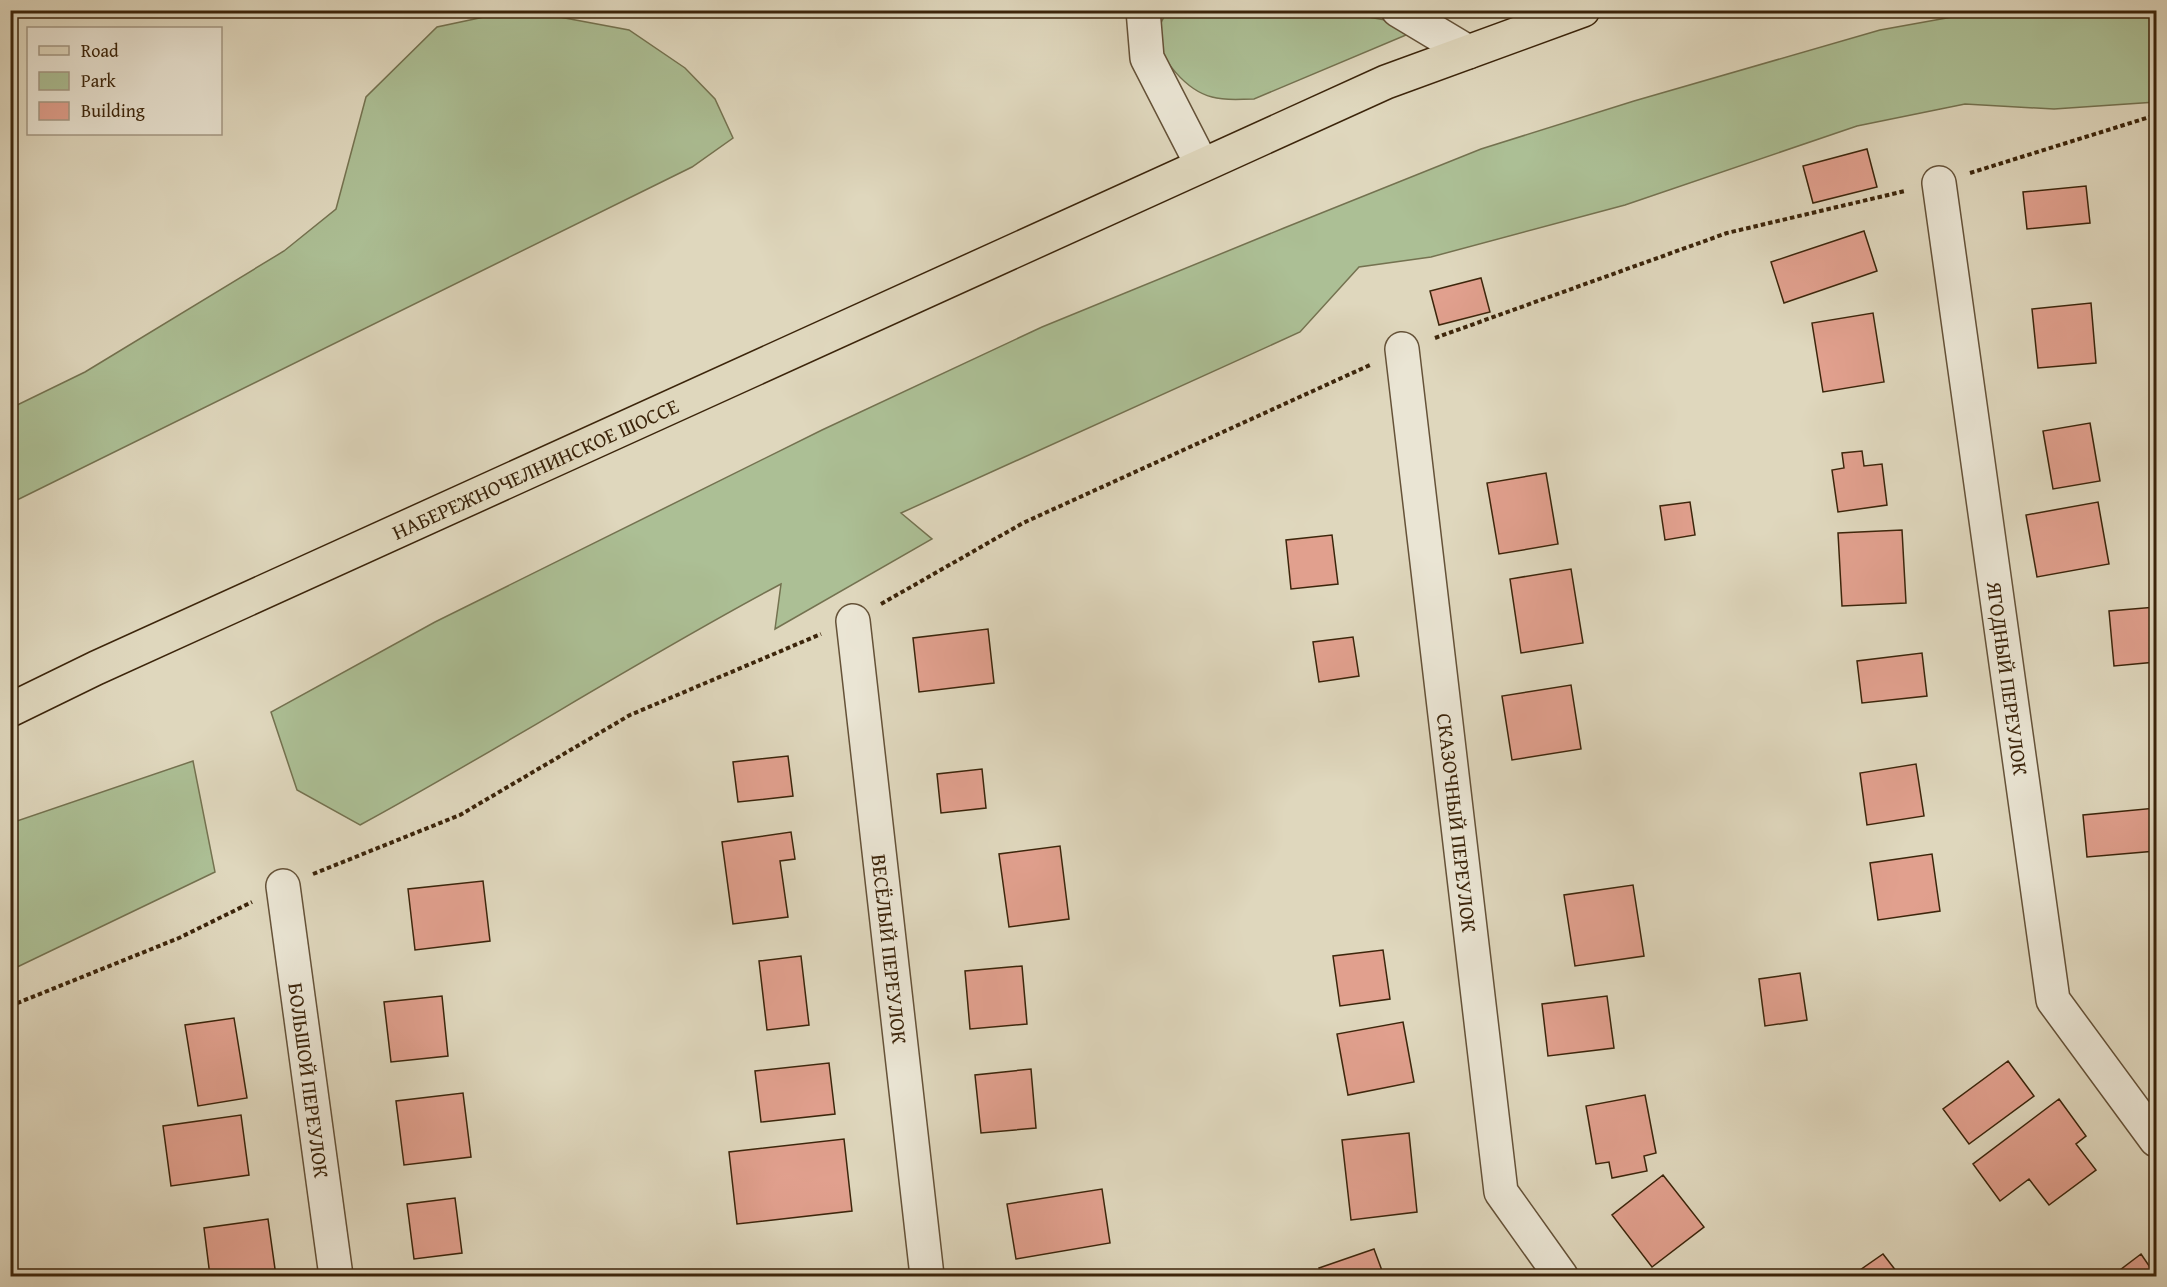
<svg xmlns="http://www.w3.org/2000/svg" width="2167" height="1287" font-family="'Gentium Book Plus',serif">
<rect width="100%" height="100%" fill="#dfd7bd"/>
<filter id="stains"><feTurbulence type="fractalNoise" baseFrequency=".00333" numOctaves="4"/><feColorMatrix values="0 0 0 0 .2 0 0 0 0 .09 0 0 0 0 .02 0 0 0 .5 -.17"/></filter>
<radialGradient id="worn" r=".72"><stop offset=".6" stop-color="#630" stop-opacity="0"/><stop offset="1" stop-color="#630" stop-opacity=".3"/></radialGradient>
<!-- green -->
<path fill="#acbf95" stroke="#747250" stroke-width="1.5" d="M1167,10L1334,11L1425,27L1254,99C1240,99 1226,101 1212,97C1188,91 1157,59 1158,32C1159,26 1164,17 1167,10Z
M1991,10L2156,11V102L2054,109L1965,104L1857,126L1625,205L1431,257L1359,267L1300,332L901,513L932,539L775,629L781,584C638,660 502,748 360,825L297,790L271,712L435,622L822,430L1042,327L1284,228L1481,149L1634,101L1880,30Z
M538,13L629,30L685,68L715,99L733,138L692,167L11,503V408L85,372L284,251L336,209L366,97L437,27L484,17Z
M193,761L215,872L11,970V823Z"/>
<!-- building -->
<path fill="#e1a08e" stroke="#3c250b" stroke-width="1.5" d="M1867,149L1877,187L1813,203L1803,166Z
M2086,186L2090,223L2027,229L2023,192Z
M1864,231L1877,271L1784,303L1771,262Z
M1481,278L1490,312L1439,325L1430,291Z
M2091,303L2096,363L2038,368L2032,309Z
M1873,313L1884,382L1823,392L1812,323Z
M2090,423L2100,481L2053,489L2043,431Z
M1862,451L1864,466L1882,464L1887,505L1838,512L1832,470L1844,468L1842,453Z
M1546,473L1558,544L1499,554L1487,483Z
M1690,502L1695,535L1665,540L1660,506Z
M2098,502L2109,564L2037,577L2026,515Z
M1902,530L1906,603L1842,606L1838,533Z
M1332,535L1338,584L1291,589L1286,540Z
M1571,569L1583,643L1521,653L1510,579Z
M2156,607V662L2114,666L2109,611Z
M988,629L994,683L919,692L913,638Z
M1353,637L1359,676L1319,682L1313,642Z
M1922,653L1927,696L1862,703L1857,661Z
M1571,685L1581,749L1512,760L1502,696Z
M788,756L793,796L738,802L733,762Z
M1916,764L1924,816L1867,825L1860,773Z
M982,769L986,808L941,813L937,774Z
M2156,808V851L2087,857L2083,815Z
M791,832L795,859L780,861L788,917L733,924L722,842Z
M1060,846L1069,919L1009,927L999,854Z
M1932,854L1940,911L1878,920L1870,863Z
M483,881L490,941L415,950L408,889Z
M1633,885L1644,956L1575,966L1564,895Z
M1383,950L1390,999L1340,1006L1333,956Z
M801,956L809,1025L767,1030L759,961Z
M1022,966L1027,1024L970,1029L965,971Z
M1800,973L1807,1020L1765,1026L1759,979Z
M442,996L448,1056L391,1062L384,1002Z
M1607,996L1614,1048L1548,1056L1542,1004Z
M234,1018L247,1098L198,1106L185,1025Z
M1403,1022L1414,1082L1348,1095L1337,1034Z
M2008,1061L2034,1096L1969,1144L1943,1109Z
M829,1063L835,1114L761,1122L755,1071Z
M1031,1069L1036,1128L981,1133L975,1075Z
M463,1093L471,1157L404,1165L396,1101Z
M1645,1095L1656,1153L1644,1156L1647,1171L1612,1178L1609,1162L1596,1164L1586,1106Z
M2059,1099L2086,1136L2076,1144L2096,1170L2049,1205L2029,1179L2000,1201L1973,1164Z
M241,1115L249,1175L171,1186L163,1126Z
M1409,1133L1417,1212L1351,1220L1342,1140Z
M844,1139L852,1211L737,1224L729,1152Z
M1663,1175L1704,1227L1652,1267L1612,1215Z
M1102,1189L1110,1243L1016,1259L1007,1204Z
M455,1198L462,1253L414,1259L407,1204Z
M268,1219L276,1276H210L204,1228Z
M1374,1249L1384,1276H1322L1319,1268Z
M1883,1254L1900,1276H1861L1857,1272Z
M2141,1254L2156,1276H2112Z"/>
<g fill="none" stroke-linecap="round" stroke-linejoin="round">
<defs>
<g id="minor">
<path d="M1143,10L1147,58L1202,165"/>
<path d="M1398,10L1468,52"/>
<path id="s1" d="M1939,183L2053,1000L2156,1140"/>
<path id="s2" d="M1402,349L1501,1192L1561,1276"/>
<path id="s3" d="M853,621L927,1276"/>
<path id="s4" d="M283,886L336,1276"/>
</g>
<g id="major">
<path id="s5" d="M10,710L96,668L1386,82L1583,10"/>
</g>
</defs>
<!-- minor casing -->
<use href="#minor" stroke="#655238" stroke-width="36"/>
<!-- major casing -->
<use href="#major" stroke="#3c250b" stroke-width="36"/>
<!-- path -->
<path stroke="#3c250b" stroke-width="4" stroke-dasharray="4.5 3" stroke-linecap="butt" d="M1970,173L2156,115
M1435,338L1727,233L1905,191
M881,604L1023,523L1370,365
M313,874L460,815L630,715L821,634
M10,1006L179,938L252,902"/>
<!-- minor -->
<use href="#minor" stroke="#eae5d4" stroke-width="33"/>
<!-- major -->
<use href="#major" stroke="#dfd7bd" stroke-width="33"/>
</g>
<g text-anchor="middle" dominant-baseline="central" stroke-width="4.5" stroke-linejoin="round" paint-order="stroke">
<!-- street labels -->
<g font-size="21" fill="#3c250b" stroke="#eae5d4">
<text stroke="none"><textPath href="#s5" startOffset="578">НАБЕРЕЖНОЧЕЛНИНСКОЕ ШОССЕ</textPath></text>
<text stroke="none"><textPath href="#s1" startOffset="500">ЯГОДНЫЙ ПЕРЕУЛОК</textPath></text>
<text stroke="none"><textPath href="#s2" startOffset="477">СКАЗОЧНЫЙ ПЕРЕУЛОК</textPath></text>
<text stroke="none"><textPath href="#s3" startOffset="330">ВЕСЁЛЫЙ ПЕРЕУЛОК</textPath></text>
<text stroke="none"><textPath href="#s4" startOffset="196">БОЛЬШОЙ ПЕРЕУЛОК</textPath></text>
</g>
</g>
<!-- margin -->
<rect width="2167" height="1287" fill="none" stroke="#dfd7bd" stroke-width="36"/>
<rect x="12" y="12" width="2143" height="1263" fill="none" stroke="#3c250b" stroke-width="3"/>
<rect x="18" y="18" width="2131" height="1251" fill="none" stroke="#3c250b" stroke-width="1.5"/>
<!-- legend -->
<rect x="27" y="27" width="195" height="108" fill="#eae5d4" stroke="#a49884" stroke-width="1.5"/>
<rect x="39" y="46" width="30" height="9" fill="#dfd7bd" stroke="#a49884" stroke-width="1.5"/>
<text x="81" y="57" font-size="18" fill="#3c250b">Road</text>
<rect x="39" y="72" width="30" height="18" fill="#acbf95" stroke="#a49884" stroke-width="1.5"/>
<text x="81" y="87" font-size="18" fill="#3c250b">Park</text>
<rect x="39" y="102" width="30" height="18" fill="#e1a08e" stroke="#a49884" stroke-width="1.5"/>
<text x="81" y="117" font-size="18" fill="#3c250b">Building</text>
<rect width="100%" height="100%" filter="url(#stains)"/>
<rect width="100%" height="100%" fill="url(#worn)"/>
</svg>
